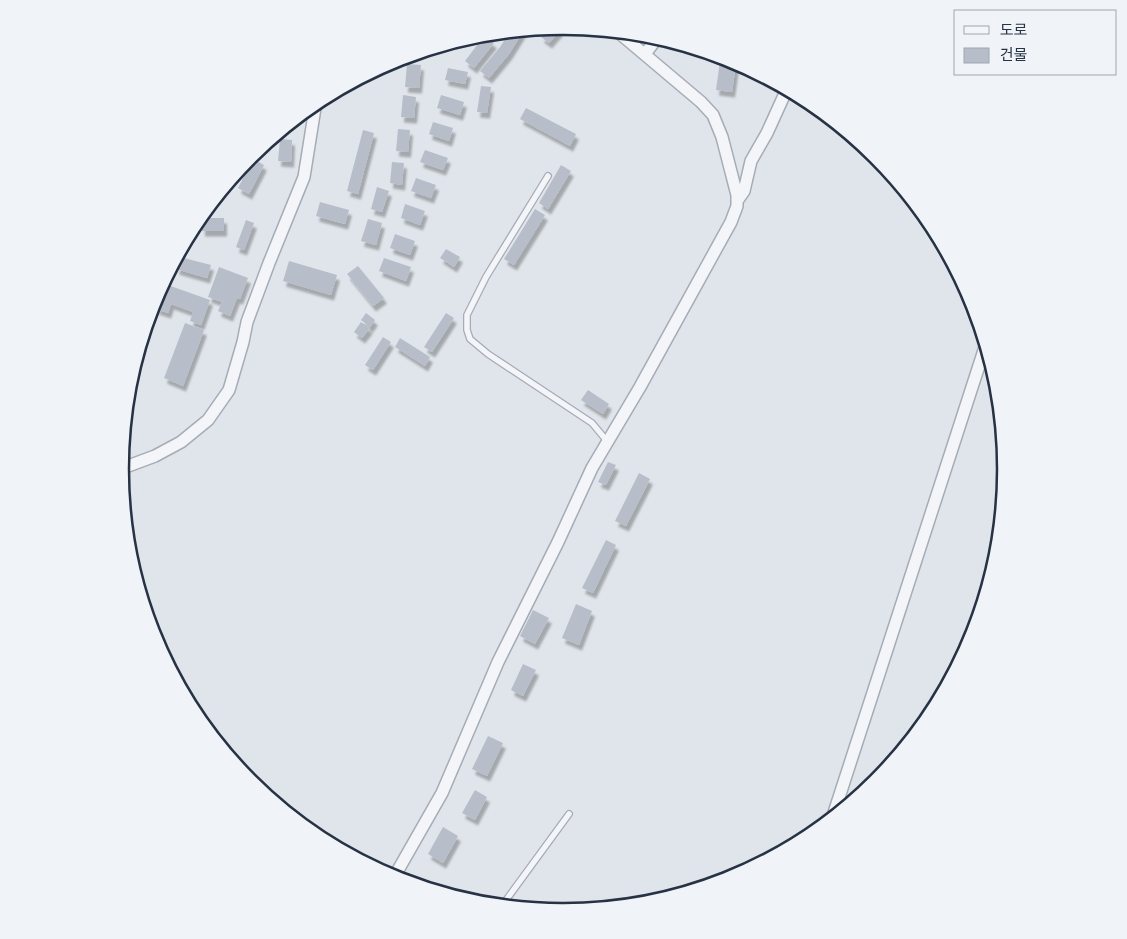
<svg xmlns="http://www.w3.org/2000/svg" width="1127" height="939" font-family="'Fira Sans','Noto Sans KR',sans-serif">
<defs>
<filter id="shadow"><feDropShadow dx="3" dy="5.5" stdDeviation="1" flood-color="#0004"/></filter>
</defs>
<rect width="100%" height="100%" fill="#e0e5eb"/>
<!-- building -->
<path fill="#b7bec9" filter="url(#shadow)" d="M564,26L549,43L541,37L549,28Z
M524,30L509,54L489,78L480,71L500,47L510,32Z
M484,36L494,43L474,68L465,61Z
M720,61L736,64L732,92L716,90Z
M407,64L421,65L419,88L405,87Z
M448,68L468,72L465,84L445,80Z
M481,86L491,87L487,113L477,112Z
M403,95L416,97L414,118L401,117Z
M441,95L464,102L460,115L437,108Z
M526,108L576,134L570,146L520,119Z
M433,122L453,128L449,141L429,134Z
M398,129L410,130L408,152L396,151Z
M363,130L374,133L358,194L347,191Z
M280,139L292,140L291,162L278,161Z
M425,150L448,158L443,170L420,162Z
M253,159L264,165L249,194L238,188Z
M392,162L404,163L402,185L390,183Z
M561,165L571,171L548,209L539,203Z
M416,178L436,185L431,198L411,191Z
M377,187L389,191L382,212L371,209Z
M320,202L349,210L345,224L316,216Z
M405,204L425,211L420,225L401,218Z
M535,209L545,215L514,265L504,259Z
M202,218H224V231H202Z
M368,219L382,223L376,245L361,241Z
M246,220L254,223L244,250L236,247Z
M395,234L415,241L410,255L390,248Z
M446,249L460,257L454,267L440,258Z
M180,257L211,265L207,278L176,269Z
M384,258L411,267L406,281L379,271Z
M289,261L337,275L331,295L283,281Z
M358,266L384,298L373,306L347,274Z
M219,267L248,278L240,299L237,298L230,316L218,311L222,302L208,297Z
M165,284L210,300L201,325L190,321L193,312L171,304L168,313L156,309Z
M366,313L375,320L370,327L361,320Z
M446,313L454,318L432,352L424,347Z
M361,322L370,328L362,338L354,332Z
M185,323L204,330L183,386L164,378Z
M383,337L391,342L373,370L365,365Z
M400,338L430,357L425,366L395,347Z
M588,390L609,404L603,414L581,400Z
M608,462L616,465L606,485L598,482Z
M639,473L650,479L626,526L615,521Z
M606,540L616,545L593,593L582,588Z
M576,604L592,611L579,645L562,638Z
M533,610L549,618L535,644L520,636Z
M523,664L536,670L523,696L511,690Z
M488,736L503,743L487,776L472,769Z
M475,790L487,797L475,820L462,813Z
M443,827L458,836L443,863L428,854Z"/>
<g fill="none" stroke-linecap="round" stroke-linejoin="round">
<defs>
<path id="service" d="M548,176L486,277L467,315V330L470,339L488,354L592,423L607,441
M501,907L569,814"/>
<path id="minor" d="M645,54L658,37
M737,201L744,191L751,161L767,133L787,89
M120,469L155,456L181,442L208,420L229,390L243,342L247,322L269,263L304,177L316,102
M832,819L986,344
M393,879L442,793L498,662L558,542L592,468L640,387L731,222L737,206V195L722,137L713,115L701,102L618,32"/>
</defs>
<!-- service casing -->
<use href="#service" stroke="#a5acb6" stroke-width="8"/>
<!-- minor casing -->
<use href="#minor" stroke="#a5acb6" stroke-width="14"/>
<!-- service -->
<use href="#service" stroke="#f3f5f8" stroke-width="5.5"/>
<!-- minor -->
<use href="#minor" stroke="#f3f5f8" stroke-width="11"/>
</g>
<!-- crop -->
<path d="M0 0H1127V939H0ZM129 469a434 434 0 1 1 868 0a434 434 0 1 1-868 0Z" fill="#f0f4f8" fill-rule="evenodd"/>
<path fill="none" stroke="#273244" stroke-width="2.5" d="M129 469a434 434 0 1 1 868 0a434 434 0 1 1-868 0Z"/>
<!-- legend -->
<rect x="954" y="10" width="162" height="65" fill="#f0f4f8" stroke="#a0a6b0"/>
<rect x="964" y="26" width="25" height="8" fill="#f3f5f8" stroke="#a0a6b0"/>
<text x="1000" y="35" font-size="15" fill="#273244">도로</text>
<rect x="964" y="48" width="25" height="15" fill="#b7bec9" stroke="#a0a6b0"/>
<text x="1000" y="60" font-size="15" fill="#273244">건물</text>
</svg>
